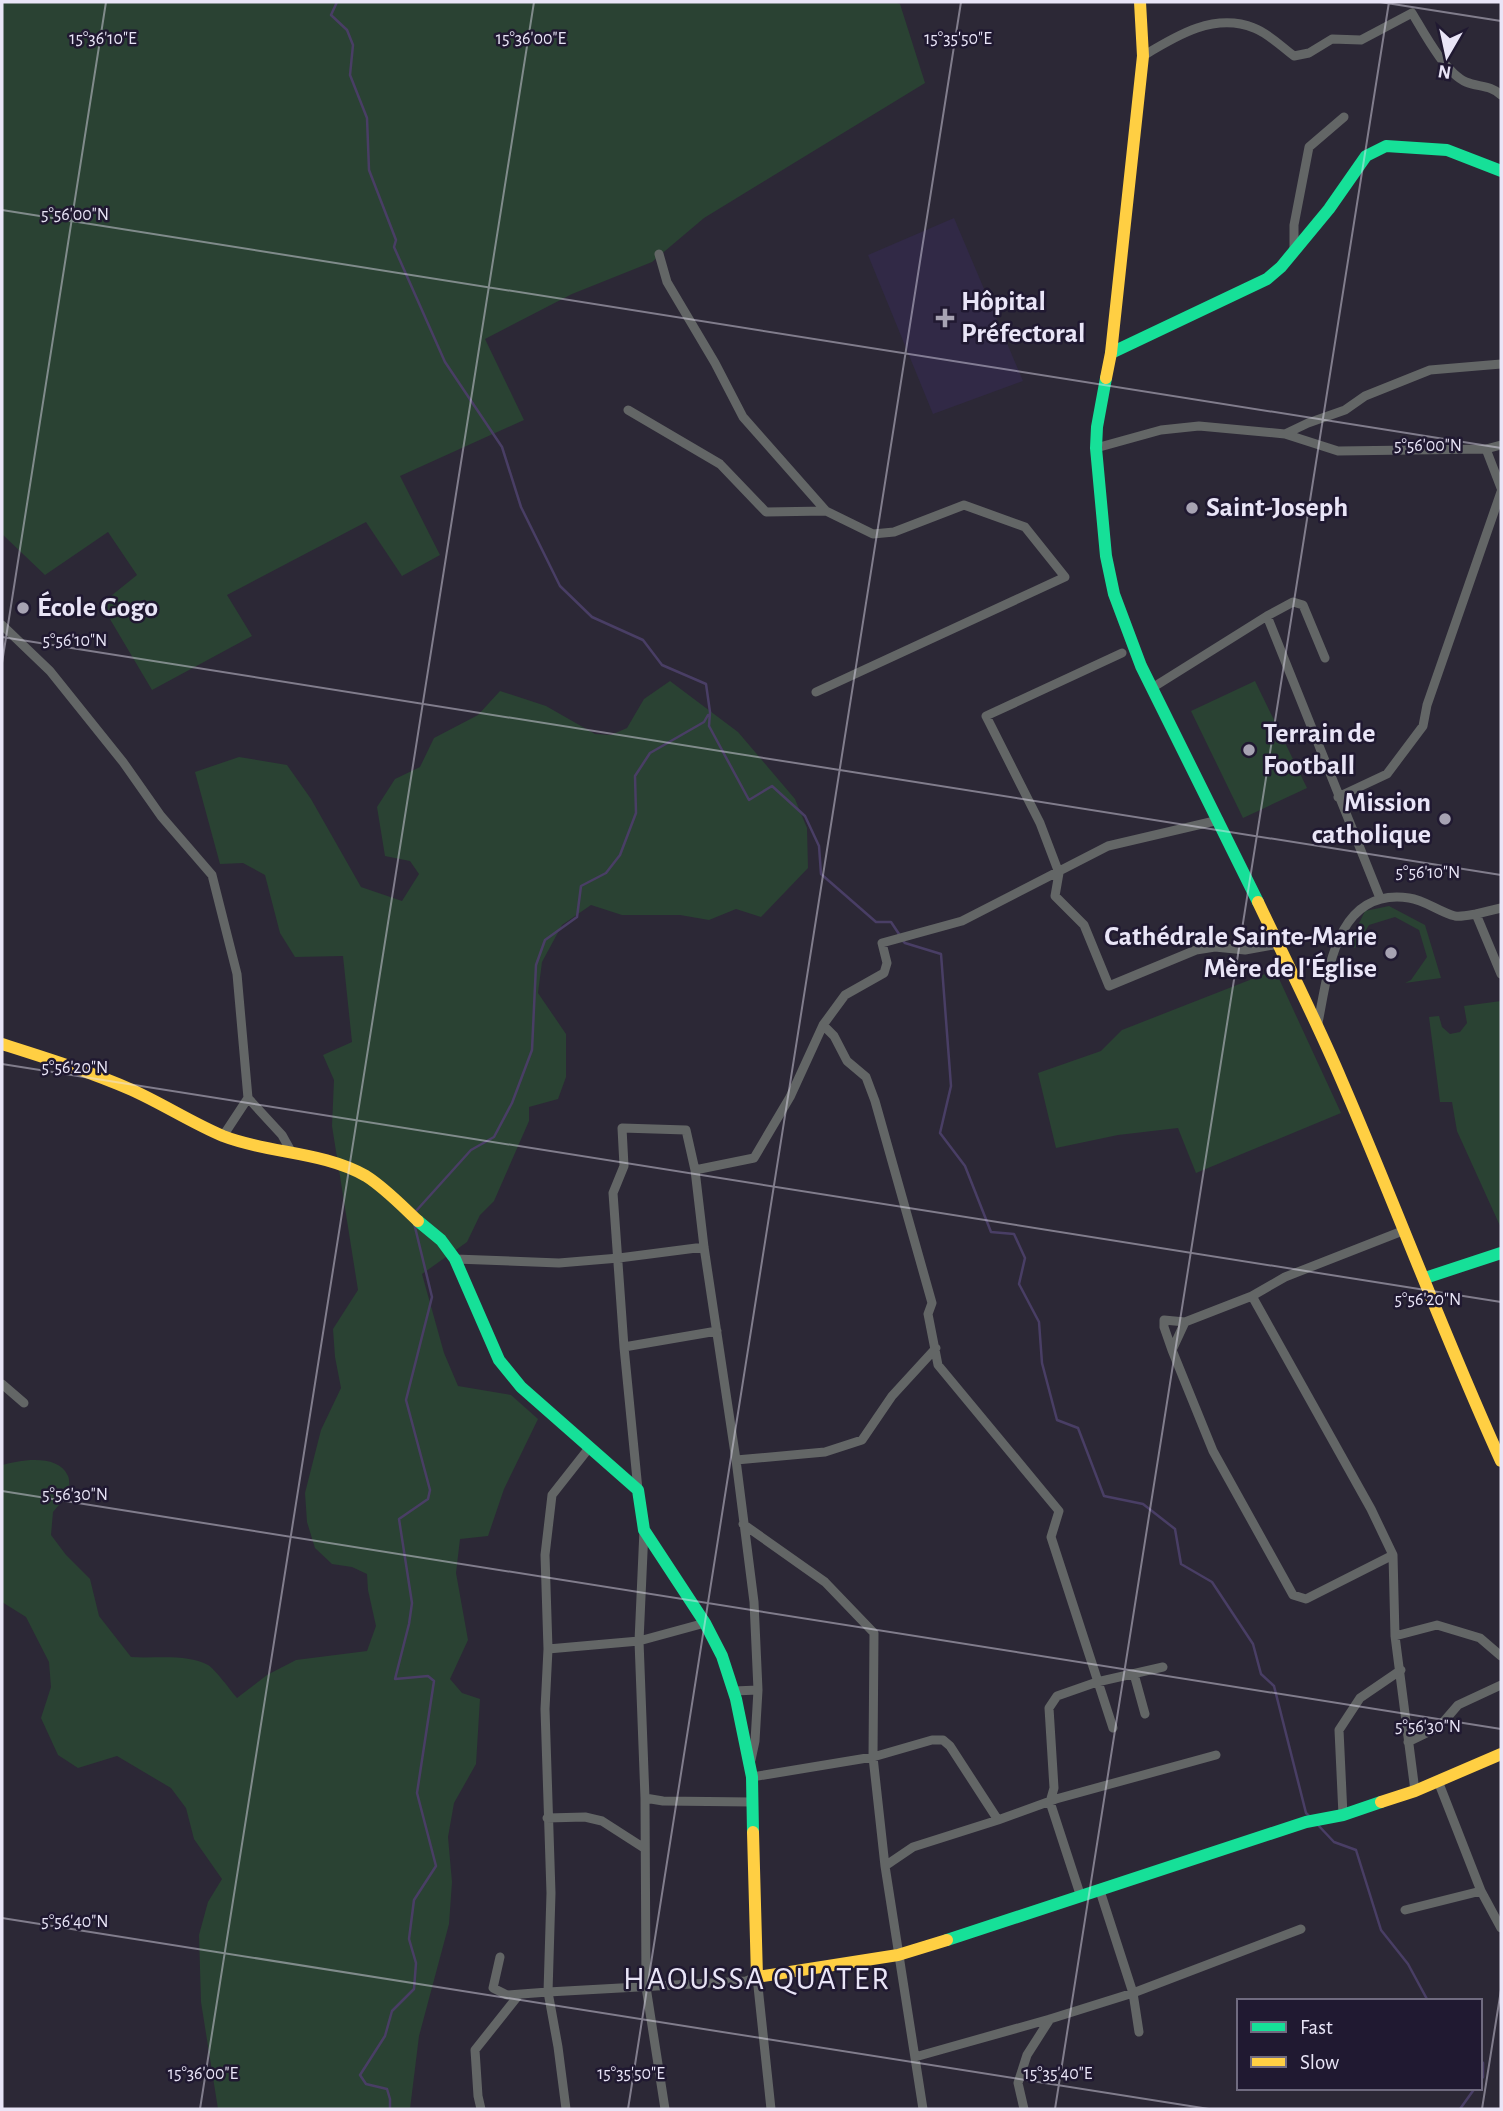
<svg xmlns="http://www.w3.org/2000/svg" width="1503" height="2111" font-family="'Alegreya Sans',sans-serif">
<rect width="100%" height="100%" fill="#2c2836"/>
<!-- built -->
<path fill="#312946" d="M954,218L1023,381L933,414L868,255Z"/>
<!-- green -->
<path fill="#2a4233" d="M2,2H894L900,4L925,83L704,218L652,262L572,294L485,339L524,420L400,476L440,555L402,576L366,522L227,595L252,636L152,690L101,604L137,575L108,532L45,575L2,534Z
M670,681L738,732L795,799L807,828L808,868L761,917L736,909L709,920L680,915H622L591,905L562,925L542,962L538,993L566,1034V1077L558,1099L529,1107V1121L494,1201L480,1215L467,1242L422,1274L444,1353L458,1386L511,1395L538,1419L504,1489L488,1536L460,1539L456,1573L468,1640L450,1679L462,1693L480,1699L476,1764L454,1803L448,1837L452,1882L449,1924L419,2036L410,2109H218L201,2002L199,1935L208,1902L222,1879L194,1839L186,1808L171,1788L117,1756L78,1768L58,1755L41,1718L51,1687L49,1662L26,1617L2,1602V1465C20,1460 58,1453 68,1476C70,1480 69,1488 69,1493L53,1512L51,1535L66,1555L90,1579L99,1616L131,1657C155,1659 186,1653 208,1665C216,1670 230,1690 237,1698L267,1675L296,1660L367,1651L376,1626L368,1590L367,1574L352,1567L332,1564L315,1548L307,1522L305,1493L321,1430L341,1388L335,1357L333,1329L358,1290L332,1126L334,1080L323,1055L352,1042L343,956L295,957L280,933L265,875L243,863L220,864L195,772L239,757L287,765L311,799L361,887L402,901L419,874L410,861L385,856L377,807L395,779L420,767L434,738L478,715L500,691L546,706L595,734L611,735L627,728L644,699Z
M1255,681L1307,788L1243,818L1191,711Z
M1389,906L1425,925L1441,978L1405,983L1411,980L1427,957L1419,930L1395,917L1369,925L1355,948L1348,946L1365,911Z
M1275,970L1341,1113L1196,1173L1178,1128L1118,1135L1056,1148L1038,1073L1101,1051L1122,1030Z
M1501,1001V1228L1457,1131L1452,1102H1440L1429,1017L1439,1016L1442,1027L1450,1034L1460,1032L1467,1023L1464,1006Z"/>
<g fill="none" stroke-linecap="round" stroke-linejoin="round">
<!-- stream -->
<path stroke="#493e65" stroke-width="2.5" d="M337,2L331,15L347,30L353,45L350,75L367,118L369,170L396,240L394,247L445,362L502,447L521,507L560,586L592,617L643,640L662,665L706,684L710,712L709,726L749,800L772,786L805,816L819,846L821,874L876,922H891L899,934
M902,940L905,943L941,954L951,1086L940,1133L965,1166L991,1232L1014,1234L1025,1258L1019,1284L1039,1322L1042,1363L1057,1420L1078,1428L1104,1496L1143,1504L1175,1529L1181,1564L1212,1582L1253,1644L1261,1674L1274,1686L1306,1813L1310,1817
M416,1211L471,1150L494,1137L512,1103L532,1050L536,965L545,940L577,917L581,886L606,873L620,855L636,813L635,776L650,753L704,722L708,715
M1317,1824L1334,1842L1356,1850L1381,1930L1408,1964L1428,2001
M1480,2060L1483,2063V2077L1480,2081
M390,2109V2099L387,2089L366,2084L360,2075L385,2036L392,2011L414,1989L416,1963L409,1939L414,1900L436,1866L417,1793L434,1681L428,1676L395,1679L409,1624L412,1603L399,1519L428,1499L430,1490L406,1400L432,1297L414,1223
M1460,2109L1475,2088"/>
<!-- street -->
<path stroke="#636666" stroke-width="9" d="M1143,56C1176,36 1214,12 1254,28C1268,33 1282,47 1294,56L1309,53L1332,39L1361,40L1412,13C1423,31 1445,73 1466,82C1478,87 1491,85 1501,95
M1294,249V225L1309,147L1344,117
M659,254L667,282L715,363L743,417L826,511
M628,410L720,464L766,512L826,511L873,534L894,532L964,505L1025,527L1065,577L816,692
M1285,434L1308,423L1345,410L1365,396L1430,370L1501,364
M1096,448L1161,430L1199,426L1285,434L1338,451L1486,449L1501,445
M1486,449L1501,488
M1267,616L1293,602L1303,605L1325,658
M2,625L50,671L123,762L161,816L212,875L237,974L248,1098L223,1136
M1122,653L986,716L1040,823L1059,873L1055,896L1084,925L1109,986L1196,950L1215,947L1245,950L1279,944
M1152,688L1267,616L1380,898
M1338,797L1387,774L1423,726L1427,705L1501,492
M1476,914L1501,908
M823,1025L834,1036L847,1061L866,1077L875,1101L932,1303L928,1314L938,1365L1059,1511L1051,1537L1113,1728
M1317,1028C1328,975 1334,887 1409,898C1425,900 1439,912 1455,916C1461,917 1470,915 1476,914L1501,974
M248,1098L282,1135L292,1153
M695,1170L754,1158L790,1097L823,1025L845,995L884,973L887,963L882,943L962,921L1108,846L1219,820
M1405,1230L1285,1277L1252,1296L1371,1509L1393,1555L1395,1636L1415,1791
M455,1259L559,1263L619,1258L704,1247
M1252,1296L1185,1322L1172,1350L1213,1451L1293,1595L1306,1599L1393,1555
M624,1347L717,1331
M1172,1350L1164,1327V1320L1185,1322
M2,1384L24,1403
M736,1460L825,1452L862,1440L892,1396L936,1348
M638,1490L624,1347L613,1193L624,1166L622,1128L686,1130L695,1170L704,1247L736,1460L754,1602L758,1690L755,1741L751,1760
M743,1524L825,1582L874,1633L873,1757L885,1866L923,2109
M644,1530L639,1641L645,1798L646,1987L665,2109
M1395,1636L1437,1625L1480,1638L1501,1656
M548,1649L639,1641L705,1623
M1134,1674L1145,1714
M734,1691L758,1690
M1408,1742L1439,1727L1458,1705L1501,1685
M752,1777L873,1757L932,1740H943L950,1746L998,1820
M1438,1781L1481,1891L1501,1928
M645,1798L663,1801L752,1802
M1343,1815L1339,1730L1360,1698L1401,1670
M547,1818L585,1817L602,1821L644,1848
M885,1866L913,1847L998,1820L1056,1799L1216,1755
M1100,1891L1133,1993L1139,2032
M1081,1897L1050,1802L1054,1788L1049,1708L1057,1696L1097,1682L1163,1667
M1405,1910L1481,1891
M500,1957L493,1988L507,1995L548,1992L551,1893L545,1709L548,1649L545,1555L552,1495L589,1448
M915,2057L1050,2019L1133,1993L1301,1929
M481,2109L478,2096L475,2050L518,1996
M566,2109L558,2047L548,1992L746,1981L757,1977L771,2109
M1024,2109L1018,2083L1027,2055L1050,2019"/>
<!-- fast -->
<path stroke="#16e098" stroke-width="12" d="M1111,353L1267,279L1281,267L1329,209L1366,156L1386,146L1447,150L1501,171
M1106,378L1097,427L1096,448L1106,556L1114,594L1141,666L1258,902
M418,1221L441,1240L455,1259L499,1360L521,1387L638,1490L644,1530L705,1623L722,1656L736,1699L752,1777L753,1832
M1425,1278L1501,1253
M947,1940L1306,1822L1343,1815L1381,1802"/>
<!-- slow -->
<path stroke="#ffcf43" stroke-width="12" d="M1106,378L1111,353L1143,56L1140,2
M1258,902C1286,961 1316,1020 1341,1079C1396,1206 1444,1336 1501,1461
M2,1044C46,1058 91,1072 132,1090C163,1104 192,1123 223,1136C269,1154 322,1151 366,1176C385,1188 402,1206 418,1221
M1381,1802L1415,1791L1501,1754
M753,1832L757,1977L898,1955L947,1940"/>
</g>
<!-- ticks -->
<path fill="none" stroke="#e9e5f7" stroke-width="2" stroke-opacity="0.45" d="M1380,2L1501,21M2,210L1501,448M2,637L1501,875M2,663L106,2M2,1064L1501,1302M2,1491L1501,1729M2,1918L1209,2109M200,2109L534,2M628,2109L961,2M1055,2109L1389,2M1482,2109L1501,1990"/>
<!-- markers -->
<g fill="#a7a3b3" stroke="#201931" stroke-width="2.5">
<path d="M941.5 307.5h7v7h7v7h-7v7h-7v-7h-7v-7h7z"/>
<circle cx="1192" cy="508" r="7"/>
<circle cx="23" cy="608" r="7"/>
<circle cx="1249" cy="750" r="7"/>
<circle cx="1445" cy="819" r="7"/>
<circle cx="1391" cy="953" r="7"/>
</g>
<g text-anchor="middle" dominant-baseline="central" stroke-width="5" stroke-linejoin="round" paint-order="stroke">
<!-- poi labels -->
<g font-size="28" font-weight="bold" fill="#e9e5f7" stroke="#201931" text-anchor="start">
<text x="961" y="302">Hôpital<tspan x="961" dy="32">Préfectoral</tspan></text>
<text x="1206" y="508">Saint-Joseph</text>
<text x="37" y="608">École Gogo</text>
<text x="1263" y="734">Terrain de<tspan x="1263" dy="32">Football</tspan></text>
<text x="1431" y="803" text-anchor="end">Mission<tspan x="1431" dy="32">catholique</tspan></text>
<text x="1377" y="937" text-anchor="end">Cathédrale Sainte-Marie<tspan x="1377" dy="32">Mère de l'Église</tspan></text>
</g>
<!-- quarter labels -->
<g font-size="32" letter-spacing="2" fill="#e9e5f7" stroke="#201931">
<text x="757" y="1979">HAOUSSA QUATER</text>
</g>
</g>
<g font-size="18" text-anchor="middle" fill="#e9e5f7" stroke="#201931" stroke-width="5" stroke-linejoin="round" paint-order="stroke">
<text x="103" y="44">15°36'10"E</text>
<text x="531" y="44">15°36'00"E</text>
<text x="958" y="44">15°35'50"E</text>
<text x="75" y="220">5°56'00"N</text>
<text x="1428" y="451">5°56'00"N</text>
<text x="75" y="646">5°56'10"N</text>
<text x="1428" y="878">5°56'10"N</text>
<text x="75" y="1073">5°56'20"N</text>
<text x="1428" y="1305">5°56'20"N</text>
<text x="75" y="1500">5°56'30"N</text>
<text x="1428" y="1732">5°56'30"N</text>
<text x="75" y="1927">5°56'40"N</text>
<text x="203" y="2079">15°36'00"E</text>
<text x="631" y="2079">15°35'50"E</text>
<text x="1058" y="2079">15°35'40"E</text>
</g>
<!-- border -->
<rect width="1503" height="2111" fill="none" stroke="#e9e5f7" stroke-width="7"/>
<!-- legend -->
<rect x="1237" y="1999" width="245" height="91" fill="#201931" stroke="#706b80" stroke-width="2"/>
<rect x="1251" y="2022" width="35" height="10" fill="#16e098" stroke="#706b80" stroke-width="2"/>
<text x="1300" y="2034" font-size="21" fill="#e9e5f7">Fast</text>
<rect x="1251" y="2057" width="35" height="10" fill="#ffcf43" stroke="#706b80" stroke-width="2"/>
<text x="1300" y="2069" font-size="21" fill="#e9e5f7">Slow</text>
<!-- north arrow -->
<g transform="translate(1447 56) rotate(189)" stroke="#201931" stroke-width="5" paint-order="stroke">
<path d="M0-5L12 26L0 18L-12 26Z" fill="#e9e5f7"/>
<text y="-10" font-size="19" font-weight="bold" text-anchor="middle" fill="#e9e5f7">N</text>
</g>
</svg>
